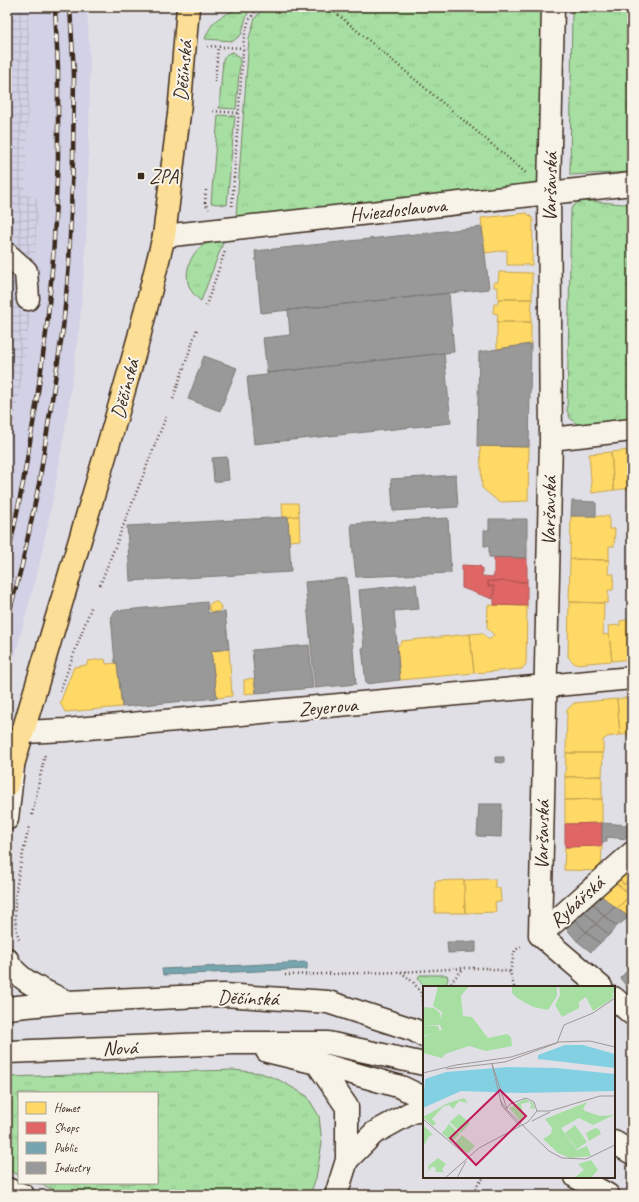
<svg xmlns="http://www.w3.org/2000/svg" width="639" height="1202" font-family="Caveat,sans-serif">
<defs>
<pattern id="industrial-grid" width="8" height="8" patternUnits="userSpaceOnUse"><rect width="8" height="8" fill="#d2d1e5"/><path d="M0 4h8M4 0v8" fill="none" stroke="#b5b4c4"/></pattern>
<pattern id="grass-tufts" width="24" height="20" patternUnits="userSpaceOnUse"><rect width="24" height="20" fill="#a7dfa3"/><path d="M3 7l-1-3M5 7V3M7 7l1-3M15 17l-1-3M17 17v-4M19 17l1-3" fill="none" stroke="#91c08c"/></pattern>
</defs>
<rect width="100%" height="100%" fill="#e1dfe6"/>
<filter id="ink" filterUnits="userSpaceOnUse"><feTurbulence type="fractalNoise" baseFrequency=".025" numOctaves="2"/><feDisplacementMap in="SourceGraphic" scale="8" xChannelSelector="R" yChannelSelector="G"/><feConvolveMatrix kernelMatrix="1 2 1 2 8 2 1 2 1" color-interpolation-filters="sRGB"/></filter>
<g filter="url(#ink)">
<!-- built -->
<path fill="#d2d1e5" d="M28,7H87L90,67L88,197L85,261L79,329L68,410L55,489L39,566L7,686V470L18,403L35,258L38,198L25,196L30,69Z"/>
<!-- industrial -->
<path fill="url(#industrial-grid)" d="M7,7H28L30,69L25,195L38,198L35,258L29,324L18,403L7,470Z"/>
<!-- grass -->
<path fill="url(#grass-tufts)" stroke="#718460" d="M241,7H252L249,10L246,18L241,35L233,41L205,39C213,17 221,17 241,7Z
M264,7H543L539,177L537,186L236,217L249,38L255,18Z
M572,7H632V172L570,175Z
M233,52C237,54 239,56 240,61L236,109L219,108L223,60C225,55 227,53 233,52Z
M218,115L235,116L227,205L211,203Z
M588,201L623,204L632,203V421L579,426L570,418L567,411L571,209C576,202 580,201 588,201Z
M224,240L201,301C196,297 191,292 189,286C184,273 190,254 202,246C209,242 216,241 224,240Z
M420,975H447L448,979L445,987H424V988L418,977Z
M233,1070L261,1073L279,1080L307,1096L319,1116L322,1143L316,1178L310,1195H67L38,1183H157V1093H19V1175L7,1170V1077Z"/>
<!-- pier -->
<path fill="#e1dfe6" d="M632,1158V1195H588L609,1177H614V1173Z"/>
<!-- homes -->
<path fill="#ffd966" stroke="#c4a450" d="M527,213L533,219L532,265H507V250L485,253L481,218Z
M499,272L532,273V299H498V287H494V282H498Z
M498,299H532L531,322H497L498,314L493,313L494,304H498Z
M497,322H531V344L497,349Z
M480,446L529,447L528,501L499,502L482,488Z
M632,450V488L614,490L611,452Z
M611,452L614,490L592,493L589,454Z
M282,503H298L299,516L283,517Z
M299,516L300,540L289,541L288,517Z
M571,516H609V529H615L614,546H609V560L570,559Z
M570,559L609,560L608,574H614L613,590H608V603L569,602Z
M212,602H217L220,605L221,609L218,612H213L209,610V605Z
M569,602L604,603L603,635L609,634L612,661L575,664L568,657Z
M488,605L527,606L526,664L522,669L474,673L470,634L482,633L489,640L494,635L487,628Z
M632,619V659L612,661L608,626L620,625V621Z
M470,634L474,673L400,680L397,647L402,641Z
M229,649L232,696L217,698L211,651Z
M105,659L106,664L117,663L122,707L65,712L60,703L74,667L87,665L88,661Z
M253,678L256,693L244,694V680Z
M632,697V734L620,735L617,699Z
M617,699L620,735L607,737L603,740V753H566L567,710L574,703Z
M566,753H603L602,776L565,777Z
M602,776V799L565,800V777Z
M602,799V823L565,824V800Z
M602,846L601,871L564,870L565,847Z
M625,870L630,876L624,885L618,877Z
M632,874V893L630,895L614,881L618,877L624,885L632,878L630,876Z
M495,879V888H500L501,902H495L496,912L465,913L464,880Z
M464,880L465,913H435V881Z
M614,881L630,895L617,909L599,894Z
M632,893V915L629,917L617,909Z"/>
<!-- shops -->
<path fill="#e06666" stroke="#ae5450" d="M494,557L527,558V582L488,581V586H494L493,599L462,588V565L480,566L482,568V576L494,577Z
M488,581L527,582V606L494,605V586H488Z
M602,823V846L565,847V824Z"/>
<!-- public -->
<path fill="#76a5af" stroke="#648084" d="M307,962V969L163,975L162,969Z"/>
<!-- industry -->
<path fill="#999" stroke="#7d7874" d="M482,227L489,289L261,313L255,251Z
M449,293L454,352L267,373L263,338L290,335L288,310Z
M531,344L529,447L477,446L479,352Z
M444,353L451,423L254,444L247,377L267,375V373Z
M204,356L237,368L220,411L188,399Z
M227,457L229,480L214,482L212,458Z
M456,475L458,507L393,511L391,479Z
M572,501L596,502V516H571Z
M288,517L291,572L130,581L127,526Z
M448,518L451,573L356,577L353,552L351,524Z
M489,519H527V558L489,557V546H484V530H489Z
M347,578L356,684L315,688L305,582Z
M416,584L419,609L394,611L400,680L366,684L362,648H364L359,590Z
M207,602L208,613L225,612L229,649L211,651L217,698L122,707L117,663H115L111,616L115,611Z
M309,645L313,688L256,693L252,650Z
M495,757H504V763L495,762Z
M479,804H502L501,837L477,836Z
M602,823L629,825L628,839L607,837V842H602Z
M599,894L615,907L604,916L591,901Z
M591,901L604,916L596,924L582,909Z
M615,907L629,917L617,926L604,916Z
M582,909L596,924L586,932L573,917Z
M604,916L617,926L609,935L596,924Z
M573,917L586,932L577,941L564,926Z
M596,924L609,935L600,943L586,932Z
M586,932L600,943L591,952L577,941Z
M447,942H476V952L448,953Z
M629,969L632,972V993L620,978Z"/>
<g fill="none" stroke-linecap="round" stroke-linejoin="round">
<defs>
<path id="minor" d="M164,236L549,193L632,184
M7,254L26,271L28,299
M551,439L632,430
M24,732L66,730L632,678
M7,819L13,767
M540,935L551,439L549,193L553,7
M540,935L632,853
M540,935L601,987
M7,959C15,980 47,992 67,1002
M614,998L632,1014
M7,1008L67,1002L224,995L328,1002L414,1030L424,1036
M267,1051L317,1063L401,1087L424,1098
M7,1052L233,1043H328L424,1064
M317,1063L347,1107V1160L336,1195
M614,1142L632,1153
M347,1160L374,1133L414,1111H424
M576,1177L608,1195
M7,1189L23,1195"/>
<path id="major" d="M7,785L113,429L139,337L164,236L179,114L188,7"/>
</defs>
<!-- minor casing -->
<use href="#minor" stroke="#3b2a1e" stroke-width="25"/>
<!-- major casing -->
<use href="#major" stroke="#3b2a1e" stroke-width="25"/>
<!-- path -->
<path stroke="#3b2a1e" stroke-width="2.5" stroke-dasharray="1 3" stroke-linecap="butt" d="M329,7L526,173
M207,46L243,48
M215,82L218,46
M213,111L238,113
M206,190L205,204L209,209
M232,206L244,37L249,20L259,7
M206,306L225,251
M173,399L197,329
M100,585L166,417
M60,691L92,605
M32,815L45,754
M19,939C8,904 22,861 29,826
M401,972L413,982L421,993L423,1009
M285,975L401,972L465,968H486L510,972
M450,987L453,980L464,968
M514,987L510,972L515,950L522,946
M627,1183L632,1186
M470,1195L484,1177"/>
<!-- minor -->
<use href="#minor" stroke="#f7f3e8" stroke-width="22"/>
<!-- major -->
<use href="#major" stroke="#fcde96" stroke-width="22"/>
<defs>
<path id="rail" d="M7,561L23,483L36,406L47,326L53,259L58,159V68L55,7
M7,621L22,565L39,484L63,328L69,264L73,159L74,74L70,7"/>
</defs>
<!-- rail casing -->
<use href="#rail" stroke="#3b2a1e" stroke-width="4.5"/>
<!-- rail -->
<use href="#rail" stroke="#f7f3e8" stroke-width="3" stroke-dasharray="9" stroke-linecap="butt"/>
</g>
</g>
<!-- markers -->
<rect fill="#3b2a1e" stroke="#f7f3e8" stroke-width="1.5" x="137" y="172" width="8" height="8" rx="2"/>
<g text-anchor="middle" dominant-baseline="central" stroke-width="4" stroke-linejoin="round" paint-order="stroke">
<!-- street labels -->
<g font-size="20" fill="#3b2a1e" stroke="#f7f3e8">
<text transform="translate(183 71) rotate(-85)">Děčínská</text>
<text transform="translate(550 187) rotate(-89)">Varšavská</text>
<text transform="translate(398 210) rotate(-6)">Hviezdoslavova</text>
<text transform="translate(125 389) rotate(-75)">Děčínská</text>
<text transform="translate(549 511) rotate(-89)">Varšavská</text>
<text transform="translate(328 707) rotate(-5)">Zeyerova</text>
<text transform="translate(542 835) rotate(-89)">Varšavská</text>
<text transform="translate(577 902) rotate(-42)">Rybářská</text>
<text transform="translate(248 998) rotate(2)">Děčínská</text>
<text transform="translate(120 1048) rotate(-2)">Nová</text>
</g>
<!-- poi labels -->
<g font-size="20" fill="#3b2a1e" stroke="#f7f3e8" text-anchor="start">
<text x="149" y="176">ZPA</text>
</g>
</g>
<!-- overview -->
<g transform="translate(423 986)">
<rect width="192" height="192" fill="#e1dfe6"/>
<path d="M89,0H134V10L125,24L110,21L94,12L89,7ZM0,21L11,22L17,27L18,34L0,37ZM0,40H15L17,46L0,50ZM41,112L45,117L36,115L30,123L26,119L20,121L9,133L13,137L10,140L0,131L25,117ZM102,113L110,117L112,123L106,122L109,120L106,116L98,118L101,132L98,136L86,122ZM36,128L47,137L38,147L27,136ZM26,138L37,148L29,156L19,147ZM39,149L52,160L45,167L46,168L31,158Z" fill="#a7dfa3"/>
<path d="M15,0H46L38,10L40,30L49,31L65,52L84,48L88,51L89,60L63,65L46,60L22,68L19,72L0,67V51L19,44L17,39L0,40V37L18,33L19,26L10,20ZM164,116L160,123L162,125L177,130L191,129L170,139L156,132L138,142L154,164L164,160L168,170L147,172L135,167L120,153L128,148L129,142L122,133ZM168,174L175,184L168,192H151L161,184L155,178Z" fill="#a7dfa3"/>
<path d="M136,0H192V7H189L191,10L188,14L170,25L163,11L156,16V22L139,31L132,19L137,9ZM0,139L10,149L6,150L2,158L0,157ZM152,139L164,156L154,163L142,147ZM172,142L176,143L178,148L166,155L163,147ZM15,172L23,178L19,183L21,186H13L12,181H8L6,185L5,180Z" fill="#a7dfa3"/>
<path d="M142,59H160L192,68V82L115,73V69ZM85,81L133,82L192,88V105L98,107L38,105L0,122L2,93L23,86Z" fill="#84d0e3"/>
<path fill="none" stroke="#84d0e3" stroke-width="2" d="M74,89L109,87L192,95M0,105L23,94L70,89"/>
<path fill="none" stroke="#9f9796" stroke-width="1" d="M134,57L141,39L170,27L192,12M69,78L79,120L97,140M69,78L84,123M23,83L82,76L134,57M0,87L33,79L88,71L136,56L167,55L192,61M77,114L83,123L126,165L139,172L163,173L192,159M84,122L87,118L103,112L111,116L114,125M0,133L45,171M109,135L127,126M22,192L56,162L105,136L114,125H127L177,110H192M34,192L43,175"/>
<path fill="#c2185b" fill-opacity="0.15" stroke="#c2185b" stroke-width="2" d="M77,104L103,130L53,179L27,152Z"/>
<rect width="192" height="192" fill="none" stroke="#3b2a1e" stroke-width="2"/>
</g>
<!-- margin -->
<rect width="639" height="1202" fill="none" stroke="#f7f3e8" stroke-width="24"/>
<rect x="12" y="12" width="615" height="1178" fill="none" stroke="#3b2a1e" stroke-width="1.5" filter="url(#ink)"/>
<!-- legend -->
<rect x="18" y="1092" width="140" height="92" fill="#f7f3e8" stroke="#aca397"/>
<rect x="26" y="1102" width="20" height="12" fill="#ffd966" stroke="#aca397"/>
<text x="54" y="1112" font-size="12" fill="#3b2a1e">Homes</text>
<rect x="26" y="1122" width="20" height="12" fill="#e06666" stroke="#aca397"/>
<text x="54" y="1132" font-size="12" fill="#3b2a1e">Shops</text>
<rect x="26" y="1142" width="20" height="12" fill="#76a5af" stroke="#aca397"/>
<text x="54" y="1152" font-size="12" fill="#3b2a1e">Public</text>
<rect x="26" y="1162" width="20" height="12" fill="#999999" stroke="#aca397"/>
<text x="54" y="1172" font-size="12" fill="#3b2a1e">Industry</text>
</svg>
